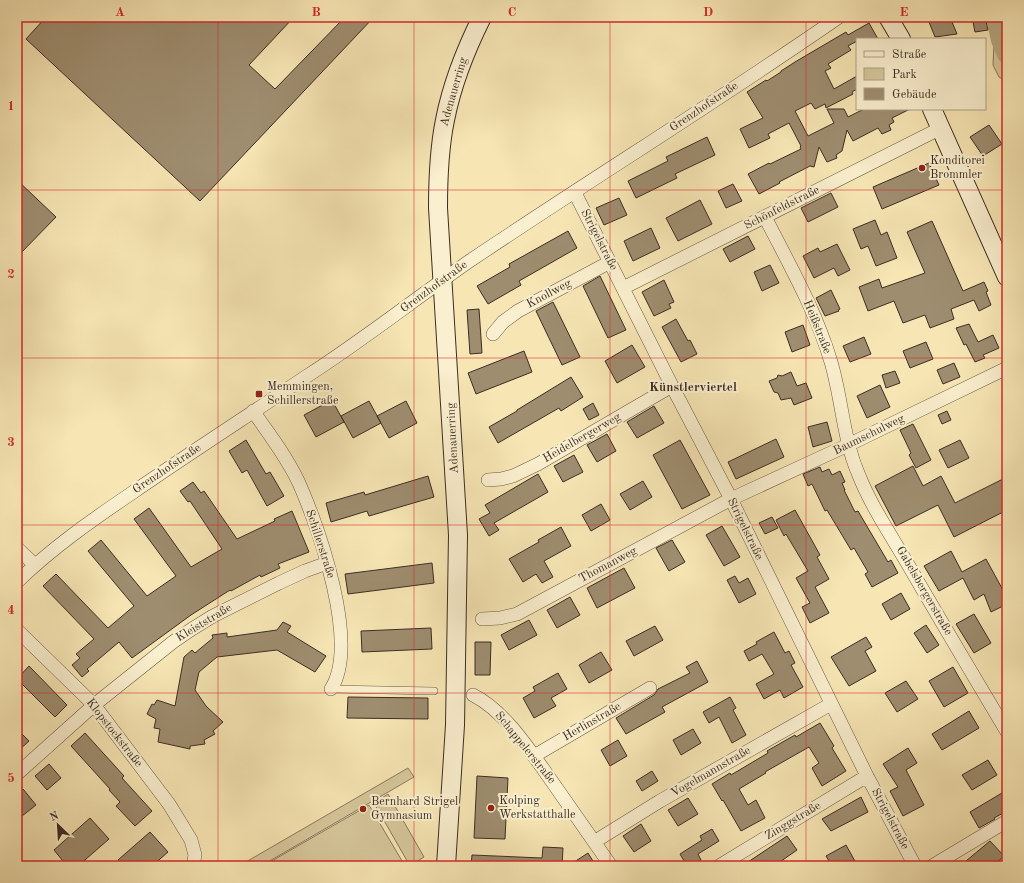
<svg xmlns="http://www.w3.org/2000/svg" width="1024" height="883" font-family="'Old Standard TT',serif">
<rect width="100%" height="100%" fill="#f7e6b4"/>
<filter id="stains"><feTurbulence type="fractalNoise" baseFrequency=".005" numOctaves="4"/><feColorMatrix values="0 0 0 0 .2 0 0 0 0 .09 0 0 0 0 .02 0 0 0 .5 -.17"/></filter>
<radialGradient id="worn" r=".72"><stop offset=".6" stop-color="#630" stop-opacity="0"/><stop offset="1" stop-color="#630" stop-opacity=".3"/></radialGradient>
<!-- green -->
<path fill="#d7c79c" stroke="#8a7a60" d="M990,17H1007V82L999,77L993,65L994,43Z
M408,768L414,777L261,866H239Z
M388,794L424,857L410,866L374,803Z
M369,805L405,866H263Z"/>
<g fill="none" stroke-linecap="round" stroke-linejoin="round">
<!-- stream -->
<path stroke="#87765d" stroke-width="3.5" d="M1003,43L1007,41"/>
<!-- river -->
<path stroke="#b8a783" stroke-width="20" d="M996,17L1001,40L1007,54"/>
</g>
<!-- building -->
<path fill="#9e8d6f" stroke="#3d2d24" d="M46,17H294L249,65L275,89L345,17H374L200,201L26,39Z
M927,17H950L957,34L935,37Z
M972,17H985L988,30L975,32Z
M869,23L878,39H857V41L848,46L851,50L828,64L831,68L825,71L834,89L857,76V89L852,92L853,94L826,108L825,104L815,109L811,103L795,111L808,136L834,123L827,109H844L848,117L864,109H910L892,118L894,122L889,125L891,130L882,134L878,128L853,141L847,130L842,151L836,155L837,158L827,162L819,147L814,167L810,166L779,182L780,183L759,194L748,174L769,163L770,164L801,149L800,147L801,146L789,123L768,134L770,138L749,148L740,129L763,118L747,92L766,80L767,81L781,72V71L795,62L846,32L848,35Z
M989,125L1002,144L983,156L970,137Z
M707,137L715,155L675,174L677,178L636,198L628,181L668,161L666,157Z
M929,163L939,185L882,209L873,187Z
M17,180L56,217L17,257Z
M733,184L742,201L726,208L718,191Z
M831,193L838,207L808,222L801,208Z
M619,198L627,215L604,225L596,208Z
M700,200L712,224L678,241L666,218Z
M875,220L881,235L887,232L897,258L876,266L868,246L861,249L853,229Z
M932,221L963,291L984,282L988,291L986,292L991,305L979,311L974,300L951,309L954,319L930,328L925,315L903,323L894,301L868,311L859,287L879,279L882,288L925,273L907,232Z
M651,228L660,248L633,261L624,241Z
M568,231L577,248L519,281L521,285L488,304L477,286L510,267L509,264Z
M748,236L755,249L730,262L723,249Z
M837,244L850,270L838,276L834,268L814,278L803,256L818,248L820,252Z
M770,265L779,283L762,291L754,272Z
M600,276L626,330L608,338L583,286Z
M664,280L674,302L669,304L671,308L654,316L642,292Z
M831,290L840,309L838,310L839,311L825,316L816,298Z
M553,302L580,357L562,365L536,311Z
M479,309L482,353L470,354L467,310Z
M676,319L688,341L690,340L697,354L681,362L662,327Z
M969,324L978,342L993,335L999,348L983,355L985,358L975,362L966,344L964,345L956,328Z
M803,325L810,345L792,352L785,332Z
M864,337L871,354L850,362L843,346Z
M926,342L933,359L910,368L903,351Z
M632,345L645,367L617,383L605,361Z
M524,351L532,372L476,394L468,373Z
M954,363L960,377L943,384L937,370Z
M895,371L900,383L886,388L882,375Z
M791,372L797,386L806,383L812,398L794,405L791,398L781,400L778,393L774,392L769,381L777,378L778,375L782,376Z
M571,377L583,397L561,411L559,408L498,443L489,427L517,411V410Z
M880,385L890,407L867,418L857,396Z
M332,400L344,422L316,437L304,415Z
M369,401L381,423L353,438L341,416Z
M406,401L417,423L389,438L377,416Z
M593,403L599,415L589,420L583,409Z
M654,406L664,423L637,438L627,422Z
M947,411L951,420L942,424L938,415Z
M827,422L832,441L813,447L808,427Z
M913,424L931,460L916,468L909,455L911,453L900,430Z
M607,434L616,451L597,462L587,445Z
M776,439L784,457L736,479L728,462Z
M246,440L266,474L270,472L284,496L267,506L247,470L242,473L229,451Z
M680,440L710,495L682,509L653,455Z
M960,440L969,458L948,468L939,450Z
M574,455L583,472L563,482L554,466Z
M913,466L923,486L941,476L955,503L1003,479L1007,487V510L954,537L938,505L896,526L875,486Z
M820,467L822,472L829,469L832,475L840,471L845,482L842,483L845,490H844L855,512L858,511L888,562L891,560L898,573L872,587L865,574L868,572L854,548L851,550L827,510L825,511L812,484L808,486L803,474Z
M538,474L548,492L494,523L499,530L489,536L479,519L490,513L485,505Z
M428,476L434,497L369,516L367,511L331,522L326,503L364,492L365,495Z
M643,481L652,497L630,510L620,494Z
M193,482L201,493L204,491L237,539L275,521L274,519L292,511L309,552L278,564L280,568L261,577L260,575L231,591L230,590L191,615L132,658L119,642L87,669L89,671L82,677L72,665L80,658L76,654L94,639L43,586L56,574L108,628L134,606L88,551L101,540L147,596L176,576L134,519L149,508L191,567L222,549L190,501L188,502L180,491Z
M601,504L610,520L591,531L582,515Z
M795,510L820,555L817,557L829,579L815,587L829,613L810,623L802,607L810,603L796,578L808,571L786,534L784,536L776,520Z
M772,517L778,528L765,534L759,523Z
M722,526L740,557L724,566L706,535Z
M561,527L571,546L544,561L553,577L542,583L536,574L523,582L509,559L539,542L538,540Z
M672,540L685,562L669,571L656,548Z
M951,551L962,572L986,559L1004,592L1007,590V604L991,612L984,594L974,600L963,578L939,591L924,566Z
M432,563L434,583L348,594L345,574Z
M624,568L635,588L597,608L587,588Z
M735,576L739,583L748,578L756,594L739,603L727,580Z
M901,593L910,609L891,620L882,604Z
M570,597L580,615L557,628L547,610Z
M974,614L991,643L974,653L956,624Z
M529,620L537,635L509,650L501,635Z
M283,622L291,626L287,632L326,656L315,672L277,650L217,657L199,672L195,690L206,706L223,722L213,731L215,734L204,740L205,744L190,746V749L158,742L160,729L154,728L156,719L147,714L152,704L154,705L157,700L175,706L184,657L192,650L195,653L213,638L212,635L227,633V637L277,630Z
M926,625L939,645L927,653L914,633Z
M655,626L663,640L634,656L626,641Z
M431,628L432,649L362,652L361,631Z
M774,632L785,653L789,651L795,663L791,665L803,687L784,698L780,690L764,699L756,684L774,674L762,654L749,661L744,651L757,644L756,642Z
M866,637L872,647L865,651L876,671L849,686L831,657Z
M475,642H491L490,675H475Z
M601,652L612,670L589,683L579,665Z
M697,661L708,682L662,707L665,712L626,734L616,718L654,695L658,689L690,673L686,667Z
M29,666L67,705L55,717L17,679Z
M953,667L968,693L944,707L929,681Z
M558,673L567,689L551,698L556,706L534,718L523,698L535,691L533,687Z
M906,681L918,699L897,712L885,693Z
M348,697L428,698V719L347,718Z
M730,697L736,708L733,710L746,735L732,743L719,717L709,723L703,712Z
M969,711L979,728L942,750L932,734Z
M820,723L834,746L832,748L846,771L822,786L812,768L819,763L809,747L765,772L766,773L739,789L748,805L756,800L765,818L741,831L723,800L722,801L712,784L730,773L731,775L768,753L767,751L795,735L796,737Z
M17,729L29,741L17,752Z
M693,729L701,743L681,755L673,740Z
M85,733L124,776L122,778L152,811L135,826L116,806L120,802L109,790L110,789L71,746Z
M618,740L627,756L610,766L601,750Z
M908,748L917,763L906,770L924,805L903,816L890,791L898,787L883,764Z
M988,760L997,775L972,790L962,775Z
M49,764L61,778L47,790L35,776Z
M652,771L658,781L642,791L636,781Z
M477,776L508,778L505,839L474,838Z
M23,789L36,805L17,820V794Z
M1007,790V811L994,818L995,819L979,828L970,812Z
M861,797L868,812L831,831L822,819Z
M688,798L698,814L678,826L668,810Z
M90,818L109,839L78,866H67L54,850Z
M641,824L651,841L634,852L623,836Z
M712,829L719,841L698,854L701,860L692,866H687L680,854L702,840L700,836Z
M150,832L168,852L152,866H124L118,860Z
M787,836L797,850L774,866H742Z
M990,841L1004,856L993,866H960Z
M846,845L856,863L851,866H832L826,856Z
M543,847L563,848L562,866H471L472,855L542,858Z
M588,853L596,866H568Z"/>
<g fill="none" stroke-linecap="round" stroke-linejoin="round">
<defs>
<path id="lane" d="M331,689L434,691"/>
<path id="street" d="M575,193L672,386L731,499L867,776L915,866
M765,217C789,264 816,311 831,362C842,399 843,438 858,473C870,504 889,532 906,561C939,618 973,675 1007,732
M623,288L941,128
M493,334L503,322L518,311L610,262
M253,411C269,434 287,457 299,483C319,529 360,644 331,689
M488,480L501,479L513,476L538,464L672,386
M17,548L35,565
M17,582C52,548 92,520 132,493C190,453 249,415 307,376C363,340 416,298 471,260C593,178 718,101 839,17
M482,619L500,618L517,614L731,499L848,445L1007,368
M17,630L94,705L169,804L191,840L195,855L193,866
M473,695C503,710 527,746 546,773C568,804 589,835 611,866
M534,756L650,688
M17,774L94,705L173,642L192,629L213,616L279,583L305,571L327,563
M594,842L660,801L831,704
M719,866L867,776
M932,866L1007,821"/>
<path id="secondary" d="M888,17L901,39
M932,109L1007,277
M446,866L455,725L458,535L438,208C438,179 439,149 445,120C452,84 466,49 482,17"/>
</defs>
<!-- lane casing -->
<use href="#lane" stroke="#6c5b48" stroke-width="8"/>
<!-- street casing -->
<use href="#street" stroke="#6c5b48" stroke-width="14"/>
<!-- secondary casing -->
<use href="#secondary" stroke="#3d2d24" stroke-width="20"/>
<!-- lane -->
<use href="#lane" stroke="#faefce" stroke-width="7"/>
<!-- street -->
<use href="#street" stroke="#faefce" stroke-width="13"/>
<!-- secondary -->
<use href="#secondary" stroke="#faefce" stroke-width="18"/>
</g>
<!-- grid -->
<path fill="none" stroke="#d62828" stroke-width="1" stroke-opacity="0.55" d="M218,17V866M414,17V866M610,17V866M806,17V866M17,190H1007M17,358H1007M17,525H1007M17,693H1007"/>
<!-- markers -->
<g fill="#8f2418" stroke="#faefce" stroke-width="1.5">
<circle cx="922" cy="168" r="4"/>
<rect x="255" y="390" width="8" height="8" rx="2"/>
<circle cx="491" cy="808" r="4"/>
<circle cx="363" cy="809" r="4"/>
</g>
<g text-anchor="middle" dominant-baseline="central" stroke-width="4" stroke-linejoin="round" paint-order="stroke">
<!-- street labels -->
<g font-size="12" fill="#3d2d24" stroke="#faefce">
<text transform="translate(454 92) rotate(-74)">Adenauerring</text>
<text transform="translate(704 107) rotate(-34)">Grenzhofstraße</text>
<text transform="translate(782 208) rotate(-27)">Schönfeldstraße</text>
<text transform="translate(599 240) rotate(63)">Strigelstraße</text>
<text transform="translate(434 287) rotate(-36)">Grenzhofstraße</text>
<text transform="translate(549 294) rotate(-28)">Knollweg</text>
<text transform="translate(817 327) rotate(68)">Heißstraße</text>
<text transform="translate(869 435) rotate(-26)">Baumschulweg</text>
<text transform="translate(453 438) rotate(-93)">Adenauerring</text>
<text transform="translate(582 438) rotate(-30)">Heidelbergerweg</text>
<text transform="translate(167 469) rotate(-34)">Grenzhofstraße</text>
<text transform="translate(745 529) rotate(64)">Strigelstraße</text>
<text transform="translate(320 544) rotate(72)">Schillerstraße</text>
<text transform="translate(608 565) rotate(-28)">Thomanweg</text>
<text transform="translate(924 591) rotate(60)">Gabelsbergerstraße</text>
<text transform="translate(204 623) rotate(-31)">Kleiststraße</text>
<text transform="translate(592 722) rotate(-30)">Herlinstraße</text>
<text transform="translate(114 733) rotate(52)">Klopstockstraße</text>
<text transform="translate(525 748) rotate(51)">Schappelerstraße</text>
<text transform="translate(711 772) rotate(-30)">Vogelmannstraße</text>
<text transform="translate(890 819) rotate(62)">Strigelstraße</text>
<text transform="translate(793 821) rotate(-31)">Zinggstraße</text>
</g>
<!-- poi labels -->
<g font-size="12" fill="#3d2d24" stroke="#faefce" text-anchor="start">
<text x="930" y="161">Konditorei<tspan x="930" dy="14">Brommler</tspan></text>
<text x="267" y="387">Memmingen,<tspan x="267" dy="14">Schillerstraße</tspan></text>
<text x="499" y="801">Kolping<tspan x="499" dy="14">Werkstatthalle</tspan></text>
<text x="371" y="802">Bernhard Strigel<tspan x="371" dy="14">Gymnasium</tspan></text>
</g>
<!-- neighbourhood labels -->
<g font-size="13" font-weight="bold" fill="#3d2d24" stroke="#faefce">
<text x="693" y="387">Künstlerviertel</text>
</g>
</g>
<!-- margin -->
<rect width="1024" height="883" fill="none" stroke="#f7e6b4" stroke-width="44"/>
<!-- legend -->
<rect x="856" y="38" width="130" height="72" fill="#faefce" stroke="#aea18a"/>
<rect x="864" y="51" width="20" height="6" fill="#faefce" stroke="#aea18a"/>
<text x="892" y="58" font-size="12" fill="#3d2d24">Straße</text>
<rect x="864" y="68" width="20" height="12" fill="#d7c79c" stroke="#aea18a"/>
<text x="892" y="78" font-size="12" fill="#3d2d24">Park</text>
<rect x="864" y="88" width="20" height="12" fill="#9e8d6f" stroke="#aea18a"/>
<text x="892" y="98" font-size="12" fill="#3d2d24">Gebäude</text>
<!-- north arrow -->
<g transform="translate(58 825) rotate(335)" stroke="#faefce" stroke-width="3" paint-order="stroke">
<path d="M0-3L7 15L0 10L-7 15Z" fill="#3d2d24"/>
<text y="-6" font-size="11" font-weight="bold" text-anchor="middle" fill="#3d2d24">N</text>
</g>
<rect x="22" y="22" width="980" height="839" fill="none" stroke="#d62828" stroke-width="1.5"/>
<g font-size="13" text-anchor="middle" font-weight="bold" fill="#d62828">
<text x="120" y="16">A</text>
<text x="316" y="16">B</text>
<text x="512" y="16">C</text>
<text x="708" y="16">D</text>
<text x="904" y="16">E</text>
<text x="11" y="110">1</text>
<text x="11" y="278">2</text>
<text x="11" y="446">3</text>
<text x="11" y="614">4</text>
<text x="11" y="782">5</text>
</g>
<rect width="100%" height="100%" filter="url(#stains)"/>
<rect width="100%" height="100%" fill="url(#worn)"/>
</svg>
